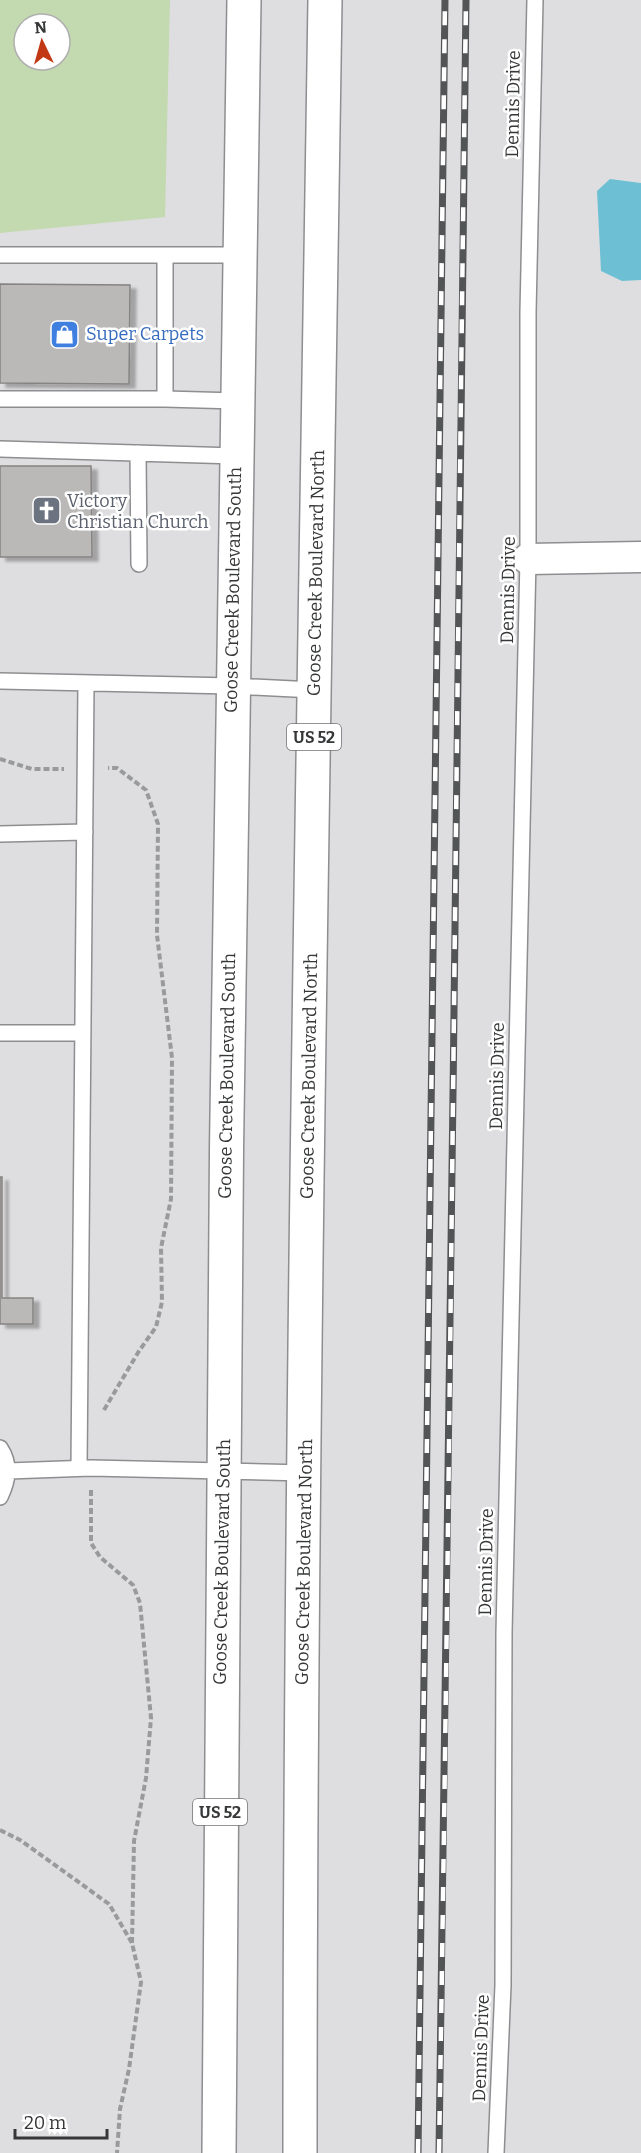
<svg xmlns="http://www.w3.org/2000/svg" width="641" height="2153" font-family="Bitter,serif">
<defs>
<filter id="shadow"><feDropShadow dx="6" dy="4" stdDeviation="1.5" flood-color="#0004"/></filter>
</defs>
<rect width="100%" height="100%" fill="#dedee0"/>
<!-- green -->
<path fill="#c3d9b0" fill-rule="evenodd" d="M0,0H170L165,217L0,233ZM24,24H60V60H24Z"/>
<!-- water -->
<path fill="#6dc0d3" d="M610,179L641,183V280L622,281L601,271L597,191Z"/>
<!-- building -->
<path fill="#bbb9b8" stroke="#868483" stroke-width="1.5" filter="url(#shadow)" d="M0,284L130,285L129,384L0,383Z
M0,466H91L92,557H0Z
M0,1177H2V1298H33V1324H0Z"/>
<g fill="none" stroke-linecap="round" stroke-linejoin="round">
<defs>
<path id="service" d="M0,255H239
M0,399H165V256
M165,399L237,401
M0,449L236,456
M138,453L139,564
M0,681L232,686L314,690
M0,834L85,832
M0,1033H83
M0,1448C11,1465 8,1480 0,1497
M79,1468L86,683
M8,1471L91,1468L305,1473
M496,2153L503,1985L504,1633L528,559V312L535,0"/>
<path id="minor" d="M528,559L641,557"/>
<path id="trunk" d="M219,2153C221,1435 231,718 244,0
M300,2153C300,1435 314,718 325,0"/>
</defs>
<!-- service casing -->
<use href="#service" stroke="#8d8e90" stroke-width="18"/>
<!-- minor casing -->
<use href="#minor" stroke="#8d8e90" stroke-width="33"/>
<!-- trunk casing -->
<use href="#trunk" stroke="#8d8e90" stroke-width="36"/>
<!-- path -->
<path stroke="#999a9b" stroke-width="4" stroke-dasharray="6 3" stroke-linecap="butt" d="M0,759L32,769H64
M104,1410L139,1351L156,1327L162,1302L161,1248L171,1199L172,1058L157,935L158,824L146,790L117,768H108
M91,1490V1543L100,1557L133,1585L140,1603L151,1718L146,1778L134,1841L132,1943
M0,1830L20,1840L109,1904L132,1943L141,1982L129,2069L120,2109L117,2153"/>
<!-- service -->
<use href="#service" stroke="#fff" stroke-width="15"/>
<!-- minor -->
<use href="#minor" stroke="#fff" stroke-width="30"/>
<!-- trunk -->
<use href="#trunk" stroke="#fff" stroke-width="33"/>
<defs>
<path id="rail" d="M418,2153L445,0
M439,2153C451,1435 456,718 466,0"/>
</defs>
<!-- rail casing -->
<use href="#rail" stroke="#535455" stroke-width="7"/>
<!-- rail -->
<use href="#rail" stroke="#fff" stroke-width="4.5" stroke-dasharray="14" stroke-linecap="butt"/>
</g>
<!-- icons -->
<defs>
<symbol id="shop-square" viewBox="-11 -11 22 22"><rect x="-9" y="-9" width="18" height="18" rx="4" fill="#3f7fe0" stroke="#fff"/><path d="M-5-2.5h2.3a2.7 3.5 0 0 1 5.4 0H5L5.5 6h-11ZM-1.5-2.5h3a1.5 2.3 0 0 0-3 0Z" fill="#fff"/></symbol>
<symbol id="church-square" viewBox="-11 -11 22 22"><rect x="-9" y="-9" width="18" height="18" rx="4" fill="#6b7280" stroke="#fff"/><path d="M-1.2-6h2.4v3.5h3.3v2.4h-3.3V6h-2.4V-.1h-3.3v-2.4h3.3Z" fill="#fff"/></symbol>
</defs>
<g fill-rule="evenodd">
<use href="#shop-square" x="48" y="318" width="33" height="33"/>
<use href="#church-square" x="30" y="494" width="33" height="33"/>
</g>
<g text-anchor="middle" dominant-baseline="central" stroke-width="5" stroke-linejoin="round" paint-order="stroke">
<!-- shield labels -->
<g fill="#fff" stroke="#727374" stroke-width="1.5">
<rect x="287" y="724" width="54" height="26" rx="4.5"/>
<rect x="193" y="1799" width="54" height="26" rx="4.5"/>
</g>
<g font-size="16" font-weight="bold" fill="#363738">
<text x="314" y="737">US 52</text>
<text x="220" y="1812">US 52</text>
</g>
<!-- street labels -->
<g font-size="18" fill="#363738" stroke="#fff">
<text transform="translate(513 104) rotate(-89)">Dennis Drive</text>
<text transform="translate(316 573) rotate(-89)">Goose Creek Boulevard North</text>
<text transform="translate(233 590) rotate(-89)">Goose Creek Boulevard South</text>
<text transform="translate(508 590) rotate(-89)">Dennis Drive</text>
<text transform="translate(227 1076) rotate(-89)">Goose Creek Boulevard South</text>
<text transform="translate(309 1076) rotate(-89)">Goose Creek Boulevard North</text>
<text transform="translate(497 1076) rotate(-89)">Dennis Drive</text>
<text transform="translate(222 1562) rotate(-89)">Goose Creek Boulevard South</text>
<text transform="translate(304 1562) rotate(-89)">Goose Creek Boulevard North</text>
<text transform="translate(486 1562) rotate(-89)">Dennis Drive</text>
<text transform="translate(481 2048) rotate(-88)">Dennis Drive</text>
</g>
<!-- shop labels -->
<g font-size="18" fill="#366cbe" stroke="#fff" text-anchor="start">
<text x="86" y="334">Super Carpets</text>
</g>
<!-- worship labels -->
<g font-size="18" fill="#5b616d" stroke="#fff" text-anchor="start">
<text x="67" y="501">Victory<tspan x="67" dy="21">Christian Church</tspan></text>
</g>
</g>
<!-- north arrow -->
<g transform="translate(42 42) rotate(355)"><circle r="28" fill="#ffffff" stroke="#afafaf" stroke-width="1.5"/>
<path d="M0-4.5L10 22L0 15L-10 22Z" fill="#c23814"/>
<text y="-9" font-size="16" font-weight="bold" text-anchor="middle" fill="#363738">N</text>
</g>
<!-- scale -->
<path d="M15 2129v9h92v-9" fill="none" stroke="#363738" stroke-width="3"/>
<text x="24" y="2129" font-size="18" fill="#363738" stroke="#ffffff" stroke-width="4.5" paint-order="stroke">20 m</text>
</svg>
